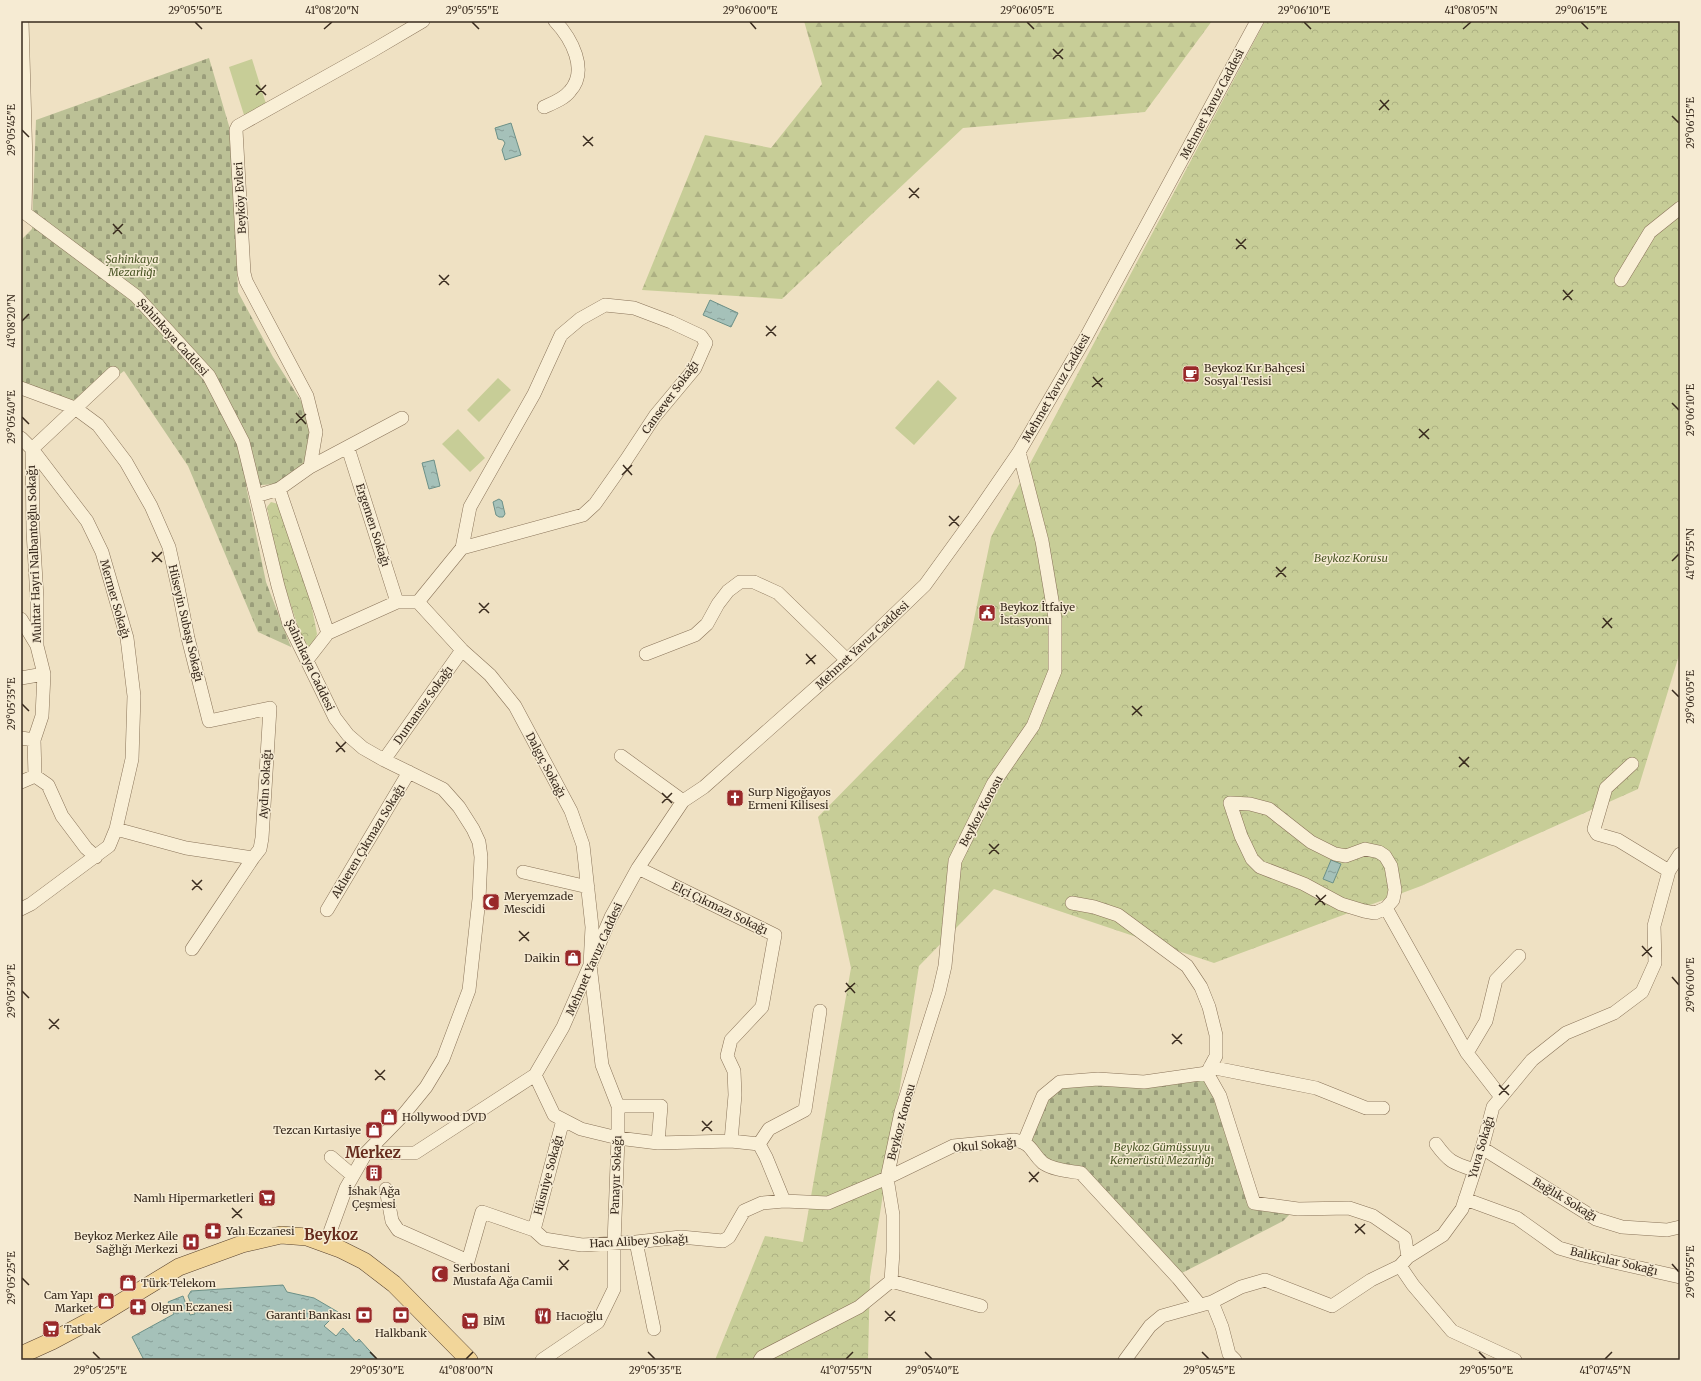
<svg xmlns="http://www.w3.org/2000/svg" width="1701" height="1381" font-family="Merriweather,serif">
<defs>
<pattern id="forest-firs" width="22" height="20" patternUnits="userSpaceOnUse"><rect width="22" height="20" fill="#c7cd97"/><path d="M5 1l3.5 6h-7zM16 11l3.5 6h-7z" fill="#acb082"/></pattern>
<pattern id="cemetery-stones" width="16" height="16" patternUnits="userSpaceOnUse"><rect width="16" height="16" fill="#bcc196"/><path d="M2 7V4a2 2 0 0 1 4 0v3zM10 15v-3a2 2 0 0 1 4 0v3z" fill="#9a9d7a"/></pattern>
<pattern id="park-crowns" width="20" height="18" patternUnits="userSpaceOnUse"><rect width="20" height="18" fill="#c7cd97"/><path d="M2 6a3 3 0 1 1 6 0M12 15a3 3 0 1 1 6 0" fill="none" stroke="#acb082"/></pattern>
<pattern id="water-ripples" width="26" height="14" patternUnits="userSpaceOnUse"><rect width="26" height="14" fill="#a5c1b9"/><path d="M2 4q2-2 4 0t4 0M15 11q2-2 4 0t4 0" fill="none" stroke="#879d96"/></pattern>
</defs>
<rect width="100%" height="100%" fill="#efe1c3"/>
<!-- forest -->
<path fill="url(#forest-firs)" d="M804,21H1212L1145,112L963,128L782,299L642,290L705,135L771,148L822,84Z"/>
<!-- cemetery -->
<path fill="url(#cemetery-stones)" d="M209,58L232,136L238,292L273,357L301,401L313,432L308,454L301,468L276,484L246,486L266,582L291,647L258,632L188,466L124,371L75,408L21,385V240L32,229L36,120Z
M1205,1076L1218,1097L1253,1205L1292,1212L1283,1221L1178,1275L1081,1170L1046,1162L1027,1141L1044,1097L1061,1083Z"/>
<!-- park -->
<path fill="url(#park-crowns)" d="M1265,21H1680V652L1638,789L1421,886L1214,963L994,889L919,966L870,1277L868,1360H715L765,1236L803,1242L851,968L818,817L964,668L991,537Z
M271,502L278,504L307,582L317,634L311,650L301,636L278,566L267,507Z"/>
<!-- garden -->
<path fill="#c7cd97" d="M252,59L267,107L244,115L229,67Z
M498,378L511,390L479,422L467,410Z
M938,380L957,398L914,445L895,428Z
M458,429L485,458L470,472L442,444Z"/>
<!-- water -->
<path fill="url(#water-ripples)" stroke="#6c9087" d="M511,123L521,155L505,160L502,150L505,143L503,140L498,139L495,128Z
M710,300L738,313L731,327L703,315Z
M434,460L440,486L429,489L422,463Z
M499,499L502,501L505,514L503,517H499L496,515L493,502Z
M1331,860L1341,864L1333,883L1323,879Z
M283,1285L287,1292L314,1298L338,1312L324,1326L336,1336L343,1328L356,1342L359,1339L378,1360H144L132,1337L174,1314L168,1302L183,1296L190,1315L195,1314L188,1296L191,1291Z"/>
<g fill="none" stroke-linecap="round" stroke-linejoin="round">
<defs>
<path id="minor" d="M22,21L26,164L25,213L136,296L209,376L243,442L278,586L289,624L335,718L348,735L363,748L384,760L443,789L459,807L473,829L479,842L481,857L479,899L469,990L443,1059L426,1087L404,1114L366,1153L346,1188L326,1243
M544,107C553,103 564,99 570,91C589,70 571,38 555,21
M1621,280L1650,232L1680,208
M21,388L75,408L98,425L126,462L151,506L169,547L178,587L188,638L209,721L270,708L262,838L260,849L253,858L186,848L116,829
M21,438L32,449L33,531L37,598V646L44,674L42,716L34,740L35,776L21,782
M348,448L397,602
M310,467L316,432L307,396L246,281L244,273L236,130L238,126L372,51L423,21
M279,489L328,633
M256,496L279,489L310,467L402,418
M418,602L462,650L490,675L515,706L571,811L583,845L592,927L590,965L602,1065L618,1106V1138L614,1244V1289L598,1322L542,1360
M418,602L462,548L583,515L595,504L626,460L655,416L695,368L706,343L701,336L671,322L634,308L605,305L580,319L561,335L534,394L470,507L462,548
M21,619L36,644
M646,654L695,635L707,624L718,604L728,591L740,582H754L778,593L847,660
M307,660L328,633L397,602H418
M21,678L44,674
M21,738L34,740
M621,756L683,801
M384,760L462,650
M1632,764L1606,788L1594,829L1597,834L1618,840L1669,871
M35,776L48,785L62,816L86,848L96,857
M1230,803L1250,804L1269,809L1311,842L1335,854L1346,856L1365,849L1379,852L1385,856L1391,866L1395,890L1393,900L1386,908L1375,913L1364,911L1341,904L1304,884L1260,867L1252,859L1241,836Z
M638,868L775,935L762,1007L731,1040L727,1056L734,1071L735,1095L731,1141
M523,872L588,887
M1072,903L1094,907L1118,915L1187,966L1201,987L1209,1007L1216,1035V1056L1207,1073
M1386,908L1467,1053L1501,1097
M21,909L31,904L109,846L116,829L132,759L134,696L127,638L102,552L87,521L32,449L113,373
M327,910L409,772
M192,949L253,858
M1467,1053L1486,1021L1496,980L1519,956
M1210,1067L1316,1088L1366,1108H1383
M1207,1073L1220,1096L1254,1203L1298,1209L1349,1208L1373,1216L1405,1238L1408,1257
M535,1075L554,1115L581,1129L618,1138L658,1143L731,1141L759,1144L766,1157L784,1201
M618,1106H661L658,1143
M1024,1142L1043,1096L1060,1082L1098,1079L1144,1082L1207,1073
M759,1144L769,1129L805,1110L820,1011
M1436,1144C1449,1162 1453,1163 1474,1170
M1482,1148L1596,1219L1622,1227L1667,1230L1680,1227
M366,1153H415L535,1075L563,1027L611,917L638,868L683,801L704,787L847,660L925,585L975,516L1019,452L1085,339L1257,21
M331,1157L352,1175
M386,1189L392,1221L398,1230L468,1261L482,1212L534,1230L544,1239L582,1245L636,1242L681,1237L723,1241L729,1237L744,1211L762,1203L784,1201L828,1203L887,1178L953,1146L1014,1140C1033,1143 1031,1153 1043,1163C1053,1170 1069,1171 1081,1173L1178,1278L1200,1305
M1465,1199L1517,1218L1559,1248L1583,1255L1680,1277
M534,1230L563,1120
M636,1242L654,1329
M1400,1266L1413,1285L1452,1331L1515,1360
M891,1281L893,1252V1215L887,1178L901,1112L939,992L945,966L955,861L993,784L1033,726L1055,671V618L1042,541L1019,452
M891,1281L981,1306
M1212,1302L1222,1327L1229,1354L1235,1360
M760,1360L762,1357L859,1307L891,1281
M1125,1360L1150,1326L1162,1316L1212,1302L1241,1287L1265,1280L1332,1306L1371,1280L1400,1266L1408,1257L1443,1235L1462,1209L1482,1148L1493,1107L1532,1060L1566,1033L1614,1013L1642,992L1655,963L1654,926L1669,871L1680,854"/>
<path id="major" d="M21,1355L52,1341L95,1318L179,1267L242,1244L281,1235L307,1237L340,1249L364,1261L394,1284L469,1360"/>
</defs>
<!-- minor casing -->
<use href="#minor" stroke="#897359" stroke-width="14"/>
<!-- major casing -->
<use href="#major" stroke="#57412e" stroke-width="18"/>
<!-- minor -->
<use href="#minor" stroke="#f9efd6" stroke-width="13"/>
<!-- major -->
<use href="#major" stroke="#f2d69a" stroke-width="17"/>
</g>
<!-- ticks -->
<path fill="none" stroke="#392b1e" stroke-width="1.5" d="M195,22L202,29M472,22L479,29M750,22L756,29M1027,22L1034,29M1304,22L1311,29M1581,22L1588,29M324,29L332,22M1463,29L1471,22M1053,49L1063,59M1053,59L1063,49M256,85L266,95M256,95L266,85M1380,100L1389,110M1379,110L1389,100M1672,116L1679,123M22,130L29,137M583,136L593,146M583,146L593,137M909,188L919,198M909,198L919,188M113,224L122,234M113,234L123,224M1236,239L1246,249M1236,249L1246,239M439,275L449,285M439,285L449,275M1563,290L1572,300M1563,300L1573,290M22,321L29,314M766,326L776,336M766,336L776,326M1093,377L1102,387M1092,387L1103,378M1672,403L1679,410M296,413L306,424M22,417L29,424M296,423L306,414M1419,429L1429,439M1419,438L1429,429M623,465L632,475M622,475L632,465M949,516L959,526M949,526L959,516M152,552L162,562M1672,561L1679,554M152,562L162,552M1276,567L1286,577M1276,577L1286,567M479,603L489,613M479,613L489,603M1603,618L1612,628M1602,628L1612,618M806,654L815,664M806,664L816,655M1672,690L1679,697M22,704L29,711M1132,706L1142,716M1132,715L1142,706M336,742L345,752M336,752L346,742M1459,757L1469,767M1459,767L1469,757M662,793L672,803M662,803L672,793M989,844L999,854M989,854L999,844M192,880L202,890M192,890L202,880M1316,895L1325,905M1315,905L1326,895M519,931L529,941M519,941L529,932M1642,946L1652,957M1642,956L1652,947M1672,977L1679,985M846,983L855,993M22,991L29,998M845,992L855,983M49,1019L59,1029M49,1029L59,1019M1172,1034L1182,1044M1172,1044L1182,1034M375,1070L385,1080M375,1080L385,1070M1499,1085L1509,1095M1499,1095L1509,1085M702,1121L712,1131M702,1131L712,1121M1029,1172L1038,1182M1029,1182L1039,1172M232,1208L242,1218M232,1218L242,1209M1355,1224L1365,1234M1355,1233L1365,1224M559,1260L568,1270M1672,1264L1679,1272M559,1270L569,1260M22,1278L29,1285M885,1311L895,1321M885,1321L895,1311M93,1352L100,1359M370,1352L377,1359M648,1352L655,1359M925,1352L932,1359M1202,1352L1209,1359M1479,1352L1486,1359M466,1359L473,1352M846,1359L853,1352M1605,1359L1612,1352"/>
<!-- icons -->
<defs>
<symbol id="cafe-square" viewBox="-11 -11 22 22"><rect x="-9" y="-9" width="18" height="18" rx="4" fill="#99292a" stroke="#f6ebd3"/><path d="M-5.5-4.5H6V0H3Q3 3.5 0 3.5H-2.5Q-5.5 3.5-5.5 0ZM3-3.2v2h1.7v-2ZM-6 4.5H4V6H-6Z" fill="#fff"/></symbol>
<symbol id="civic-square" viewBox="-11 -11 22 22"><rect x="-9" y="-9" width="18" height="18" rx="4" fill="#99292a" stroke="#f6ebd3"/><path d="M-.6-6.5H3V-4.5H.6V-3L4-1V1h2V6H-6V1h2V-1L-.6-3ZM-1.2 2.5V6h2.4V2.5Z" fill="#fff"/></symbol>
<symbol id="church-square" viewBox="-11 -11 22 22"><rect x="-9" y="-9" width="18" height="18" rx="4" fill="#99292a" stroke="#f6ebd3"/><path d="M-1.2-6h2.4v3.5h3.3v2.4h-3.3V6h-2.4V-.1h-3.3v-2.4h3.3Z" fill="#fff"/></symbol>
<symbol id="mosque-square" viewBox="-11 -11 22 22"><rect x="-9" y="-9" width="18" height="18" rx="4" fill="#99292a" stroke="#f6ebd3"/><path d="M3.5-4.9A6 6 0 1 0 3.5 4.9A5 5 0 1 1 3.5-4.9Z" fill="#fff"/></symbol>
<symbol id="shop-square" viewBox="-11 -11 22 22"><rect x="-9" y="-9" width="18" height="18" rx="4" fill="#99292a" stroke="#f6ebd3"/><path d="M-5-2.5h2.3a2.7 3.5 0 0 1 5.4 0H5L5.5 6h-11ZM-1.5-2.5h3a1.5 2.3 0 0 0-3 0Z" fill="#fff"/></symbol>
<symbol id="building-square" viewBox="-11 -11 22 22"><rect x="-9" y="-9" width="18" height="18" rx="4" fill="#99292a" stroke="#f6ebd3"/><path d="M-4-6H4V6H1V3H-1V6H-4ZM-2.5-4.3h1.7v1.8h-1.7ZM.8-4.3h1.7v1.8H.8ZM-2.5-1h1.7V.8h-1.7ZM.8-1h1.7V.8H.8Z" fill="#fff"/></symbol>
<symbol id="supermarket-square" viewBox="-11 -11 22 22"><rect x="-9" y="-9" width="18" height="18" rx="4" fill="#99292a" stroke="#f6ebd3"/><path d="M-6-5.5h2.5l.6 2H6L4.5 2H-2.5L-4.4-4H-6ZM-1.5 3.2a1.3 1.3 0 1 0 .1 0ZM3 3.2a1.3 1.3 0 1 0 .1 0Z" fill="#fff"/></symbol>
<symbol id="pharmacy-square" viewBox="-11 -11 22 22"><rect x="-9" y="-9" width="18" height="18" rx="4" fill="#99292a" stroke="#f6ebd3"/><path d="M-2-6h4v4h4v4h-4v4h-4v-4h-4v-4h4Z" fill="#fff"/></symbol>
<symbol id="hospital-square" viewBox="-11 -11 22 22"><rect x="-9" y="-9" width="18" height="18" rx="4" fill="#99292a" stroke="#f6ebd3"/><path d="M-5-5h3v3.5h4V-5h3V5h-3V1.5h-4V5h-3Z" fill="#fff"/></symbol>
<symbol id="bank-square" viewBox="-11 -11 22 22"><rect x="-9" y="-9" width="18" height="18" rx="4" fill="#99292a" stroke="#f6ebd3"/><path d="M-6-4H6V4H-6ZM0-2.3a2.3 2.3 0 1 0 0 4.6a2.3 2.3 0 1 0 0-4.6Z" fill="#fff"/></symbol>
<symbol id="restaurant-square" viewBox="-11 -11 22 22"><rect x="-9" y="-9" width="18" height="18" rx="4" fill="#99292a" stroke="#f6ebd3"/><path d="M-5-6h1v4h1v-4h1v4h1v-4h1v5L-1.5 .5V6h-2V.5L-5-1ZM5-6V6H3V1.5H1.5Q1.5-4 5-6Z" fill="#fff"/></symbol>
</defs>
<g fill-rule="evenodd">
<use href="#cafe-square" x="1181" y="364" width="20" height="20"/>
<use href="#civic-square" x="977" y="603" width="20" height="20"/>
<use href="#church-square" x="725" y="788" width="20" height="20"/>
<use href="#mosque-square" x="481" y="892" width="20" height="20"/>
<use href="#shop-square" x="563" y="948" width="20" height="20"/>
<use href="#shop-square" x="379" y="1107" width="20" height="20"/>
<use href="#shop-square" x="364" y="1120" width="20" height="20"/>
<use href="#building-square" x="364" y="1163" width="20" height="20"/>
<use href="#supermarket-square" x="257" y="1188" width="20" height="20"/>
<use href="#pharmacy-square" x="203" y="1221" width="20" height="20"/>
<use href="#hospital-square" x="181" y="1232" width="20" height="20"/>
<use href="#mosque-square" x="430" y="1264" width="20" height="20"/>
<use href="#shop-square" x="118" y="1273" width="20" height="20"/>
<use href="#shop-square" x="96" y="1291" width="20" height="20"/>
<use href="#pharmacy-square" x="128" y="1297" width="20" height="20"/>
<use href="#bank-square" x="354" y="1305" width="20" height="20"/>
<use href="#bank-square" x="391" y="1305" width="20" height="20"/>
<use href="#restaurant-square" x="533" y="1306" width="20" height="20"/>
<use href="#supermarket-square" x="460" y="1311" width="20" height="20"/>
<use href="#supermarket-square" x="41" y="1319" width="20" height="20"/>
</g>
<g text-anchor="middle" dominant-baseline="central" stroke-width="3" stroke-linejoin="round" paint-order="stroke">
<!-- street labels -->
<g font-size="11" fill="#392b1e" stroke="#f6ebd3">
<text transform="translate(1212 104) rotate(-62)">Mehmet Yavuz Caddesi</text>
<text transform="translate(240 198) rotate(-93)">Beyköy Evleri</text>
<text transform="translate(173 337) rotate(48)">Şahinkaya Caddesi</text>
<text transform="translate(1056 388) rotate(-60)">Mehmet Yavuz Caddesi</text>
<text transform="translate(670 397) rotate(-54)">Cansever Sokağı</text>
<text transform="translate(373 525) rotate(72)">Ergemen Sokağı</text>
<text transform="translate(34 554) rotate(-92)">Muhtar Hayri Nalbantoğlu Sokağı</text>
<text transform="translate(115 599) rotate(74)">Mermer Sokağı</text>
<text transform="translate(186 623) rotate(77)">Hüseyin Subaşı Sokağı</text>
<text transform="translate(862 645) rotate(-43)">Mehmet Yavuz Caddesi</text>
<text transform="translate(310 665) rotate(65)">Şahinkaya Caddesi</text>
<text transform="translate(423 705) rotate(-55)">Dumansız Sokağı</text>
<text transform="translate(546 765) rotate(62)">Dalgıç Sokağı</text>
<text transform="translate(265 784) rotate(-87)">Aydın Sokağı</text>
<text transform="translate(981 811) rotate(-62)">Beykoz Korosu</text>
<text transform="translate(368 841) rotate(-59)">Aklıeren Çıkmazı Sokağı</text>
<text transform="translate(720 908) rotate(26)">Elçi Çıkmazı Sokağı</text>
<text transform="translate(594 959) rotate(-66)">Mehmet Yavuz Caddesi</text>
<text transform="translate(901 1122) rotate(-75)">Beykoz Korosu</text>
<text transform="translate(985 1145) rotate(-5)">Okul Sokağı</text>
<text transform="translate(1481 1147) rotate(-74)">Yuva Sokağı</text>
<text transform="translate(548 1175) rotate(-75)">Hüsniye Sokağı</text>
<text transform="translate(616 1175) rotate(-88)">Panayır Sokağı</text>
<text transform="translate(1565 1199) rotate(31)">Bağlık Sokağı</text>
<text transform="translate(639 1241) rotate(-3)">Hacı Alibey Sokağı</text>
<text transform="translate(1614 1261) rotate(13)">Balıkçılar Sokağı</text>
</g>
<!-- park labels -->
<g font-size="11" font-style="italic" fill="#495524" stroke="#f6ebd3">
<text x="132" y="259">Şahinkaya<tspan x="132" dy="13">Mezarlığı</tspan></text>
<text x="1351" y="558">Beykoz Korusu</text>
<text x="1162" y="1147">Beykoz Gümüşsuyu<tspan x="1162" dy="13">Kemerüstü Mezarlığı</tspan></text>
</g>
<!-- poi labels -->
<g font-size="11" fill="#392b1e" stroke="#f6ebd3" text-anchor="start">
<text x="1204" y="368">Beykoz Kır Bahçesi<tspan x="1204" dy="13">Sosyal Tesisi</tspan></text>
<text x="1000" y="607">Beykoz İtfaiye<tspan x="1000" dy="13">İstasyonu</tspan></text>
<text x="748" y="792">Surp Nigoğayos<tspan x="748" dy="13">Ermeni Kilisesi</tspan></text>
<text x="504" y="896">Meryemzade<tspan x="504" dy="13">Mescidi</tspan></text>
<text x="560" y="958" text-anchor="end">Daikin</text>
<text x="402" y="1117">Hollywood DVD</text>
<text x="361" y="1130" text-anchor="end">Tezcan Kırtasiye</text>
<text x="374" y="1191" text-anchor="middle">İshak Ağa<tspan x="374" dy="13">Çeşmesi</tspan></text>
<text x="254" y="1198" text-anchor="end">Namlı Hipermarketleri</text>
<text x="226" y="1231">Yalı Eczanesi</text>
<text x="178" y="1236" text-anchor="end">Beykoz Merkez Aile<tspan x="178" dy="13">Sağlığı Merkezi</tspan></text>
<text x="453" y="1268">Serbostani<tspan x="453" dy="13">Mustafa Ağa Camii</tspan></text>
<text x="141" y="1283">Türk Telekom</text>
<text x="93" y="1295" text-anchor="end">Cam Yapı<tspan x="93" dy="13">Market</tspan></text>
<text x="151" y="1307">Olgun Eczanesi</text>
<text x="351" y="1315" text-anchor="end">Garanti Bankası</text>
<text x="556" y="1316">Hacıoğlu</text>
<text x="483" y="1321">BİM</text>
<text x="64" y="1329">Tatbak</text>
<text x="401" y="1333" text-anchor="middle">Halkbank</text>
</g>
<!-- district labels -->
<g font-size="15" font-weight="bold" fill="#662c1d" stroke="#f6ebd3">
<text x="373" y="1152">Merkez</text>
<text x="331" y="1234">Beykoz</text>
</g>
</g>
<!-- border -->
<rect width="1701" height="1381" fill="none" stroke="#f6ebd3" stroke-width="44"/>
<rect x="22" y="22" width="1657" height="1337" fill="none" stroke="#392b1e" stroke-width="1.5"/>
<g font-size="10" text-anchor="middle" fill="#392b1e">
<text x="195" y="14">29°05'50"E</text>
<text x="332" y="14">41°08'20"N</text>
<text x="472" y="14">29°05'55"E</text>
<text x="750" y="14">29°06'00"E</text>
<text x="1027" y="14">29°06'05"E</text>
<text x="1304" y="14">29°06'10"E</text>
<text x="1471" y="14">41°08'05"N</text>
<text x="1581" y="14">29°06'15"E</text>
<text transform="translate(1690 123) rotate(-90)" y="4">29°06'15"E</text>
<text transform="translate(11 130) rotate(-90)" y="4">29°05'45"E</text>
<text transform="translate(11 321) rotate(-90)" y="4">41°08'20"N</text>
<text transform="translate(1690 410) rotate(-90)" y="4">29°06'10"E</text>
<text transform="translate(11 417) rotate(-90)" y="4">29°05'40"E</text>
<text transform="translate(1690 554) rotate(-90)" y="4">41°07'55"N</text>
<text transform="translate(1690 697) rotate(-90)" y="4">29°06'05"E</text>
<text transform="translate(11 704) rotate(-90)" y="4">29°05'35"E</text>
<text transform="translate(1690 985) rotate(-90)" y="4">29°06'00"E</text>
<text transform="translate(11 991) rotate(-90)" y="4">29°05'30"E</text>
<text transform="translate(1690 1272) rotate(-90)" y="4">29°05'55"E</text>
<text transform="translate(11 1278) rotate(-90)" y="4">29°05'25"E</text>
<text x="100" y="1374">29°05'25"E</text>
<text x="377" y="1374">29°05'30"E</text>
<text x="466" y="1374">41°08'00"N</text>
<text x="655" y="1374">29°05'35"E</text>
<text x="846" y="1374">41°07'55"N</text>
<text x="932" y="1374">29°05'40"E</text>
<text x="1209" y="1374">29°05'45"E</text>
<text x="1486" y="1374">29°05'50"E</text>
<text x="1605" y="1374">41°07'45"N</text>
</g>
</svg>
